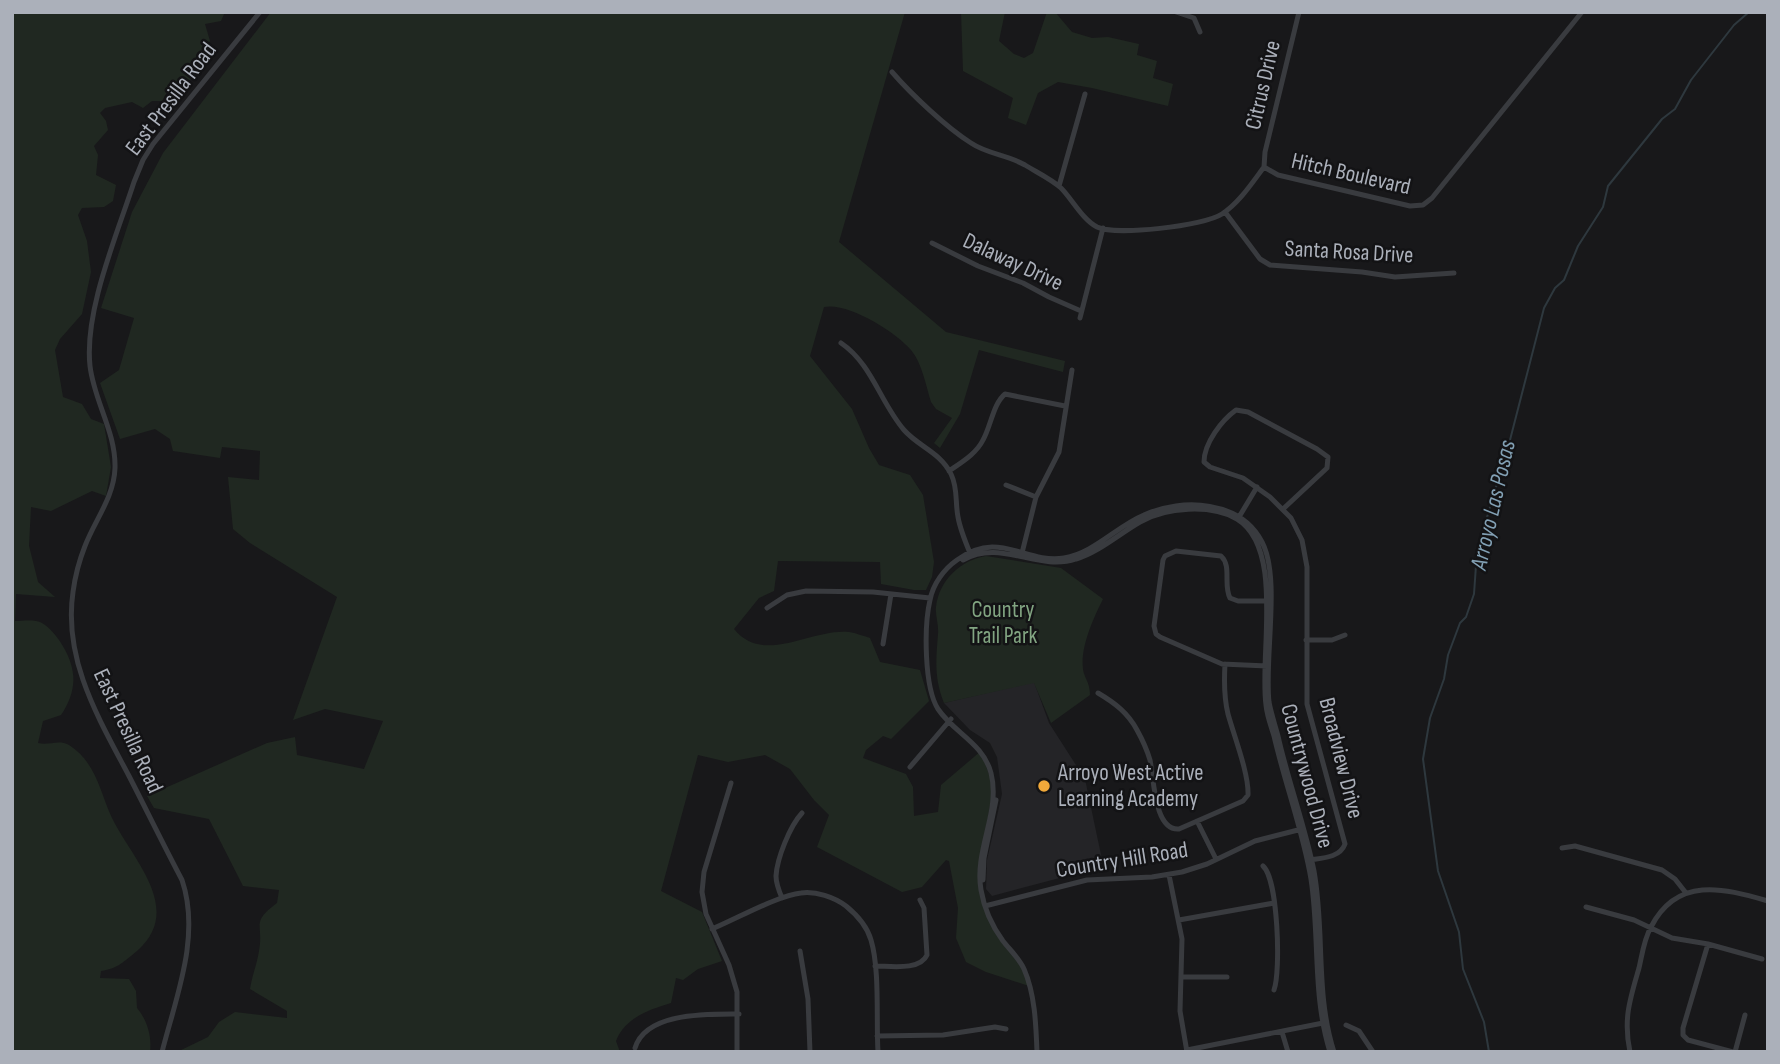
<svg xmlns="http://www.w3.org/2000/svg" width="1780" height="1064" font-family="'Sofia Sans Condensed',sans-serif">
<rect width="100%" height="100%" fill="#18181a"/>
<!-- built -->
<path fill="#242427" d="M1034,682L1049,723L1085,779L1104,869L1071,875L992,896L986,889L987,860L1002,794L997,757L990,743L970,730L944,703Z"/>
<!-- green -->
<path fill="#202821" d="M12,12H225L221,21L205,24L210,41L200,59V73L178,88L171,85L162,101H152L143,108L132,102L105,108L100,113L106,121L108,130L94,146L98,155L96,175L116,185L113,201L104,207L82,208L78,215L87,241L91,272L82,314L60,339L55,350L63,397L82,404L91,419L104,424L111,467L106,496L92,491L51,511L31,507L29,546L38,582L55,597L16,594L15,621C23,621 35,619 42,623C56,631 72,657 73,674C75,688 69,704 61,715L43,721L38,743C49,746 58,739 69,745C96,762 100,792 112,818C132,859 185,909 137,951C123,962 119,968 101,971L100,978L129,979L136,991L137,1008C147,1020 152,1036 150,1052H12Z
M271,12H905L839,242L946,332L1065,361L1063,372L979,350L960,414L940,448L934,443L952,418L936,409L931,402C926,386 922,363 911,350C896,332 848,302 824,307L810,356L852,409L869,448L879,465L910,475L923,495L934,562L932,577L926,590H914L881,584L880,562L778,561L774,591L759,598L734,629C764,666 811,628 849,632C856,633 863,636 870,638L880,662L920,670L929,701L891,739L883,736L866,750L863,758L906,774L913,787L914,816L938,812L941,785L981,751L993,786L979,873L991,921L1019,960L1029,986L986,972L966,962L956,938L958,908L949,861L946,860L922,887L902,892L817,847L829,815L814,800L790,769L765,755L728,762L698,755L661,891L702,912L722,961L698,969L683,980L676,978L671,1003C648,1010 625,1018 616,1041L620,1052H177L208,1037L219,1022L235,1012L287,1018V1011L250,989C252,976 257,964 259,951C264,924 250,923 277,903L279,890L243,886L209,819L154,808L147,796L267,743L295,737L297,755L364,769L383,721L325,709L293,720L337,597L250,543L233,529L228,477L259,480L260,451L222,447L220,458L173,451L170,439L155,429L120,439L100,383L119,370L134,318L101,308L132,212L163,153Z
M961,12H1005L999,41L1014,54L1024,58L1033,53L1047,12H1055L1072,32L1092,38L1108,37L1139,44L1137,55L1157,61L1153,78L1173,84L1168,106L1092,88L1058,82L1038,93L1026,125L1008,118L1013,98L963,71Z
M986,556L1061,568L1103,599C1094,617 1080,647 1083,669C1084,678 1090,682 1090,695L1051,723L1034,683L944,703C934,678 936,660 938,634C939,625 935,615 936,607C939,580 961,560 986,556Z"/>
<g fill="none" stroke-linecap="round" stroke-linejoin="round">
<!-- stream -->
<path stroke="#2e383e" stroke-width="2" d="M1489,1052L1484,1022L1463,969L1459,932L1438,871L1423,759L1430,718L1444,679L1448,655L1460,623L1466,617L1474,594L1477,551L1510,440L1544,308L1555,288L1564,280L1578,246L1603,207L1608,186L1662,119L1675,109L1691,80L1734,25L1749,12"/>
<!-- minor -->
<path stroke="#393b3f" stroke-width="5" d="M1176,12L1194,18L1200,32
M892,72C911,94 947,128 971,143C987,154 1008,155 1025,165C1036,172 1051,179 1061,188C1072,199 1082,219 1097,227C1116,236 1204,226 1222,214C1239,203 1252,183 1264,167
M1264,167L1278,175L1410,206L1423,205L1432,198L1582,12
M1264,167L1265,152L1299,12
M1059,186L1085,94
M1225,212L1260,259L1270,265L1362,272L1395,277L1454,273
M932,243L978,266L1023,283L1049,297L1081,311
M1080,318L1103,228
M841,343C872,364 880,402 904,430C919,447 940,452 951,474C958,488 955,502 958,517C960,529 965,541 970,553
M949,471C962,462 976,454 983,440C991,426 993,404 1005,394L1065,406
M1006,485L1036,497
M1283,509L1327,468L1328,457L1317,449L1248,412L1236,410C1222,420 1204,443 1204,462L1210,467L1243,478L1270,497L1291,518L1302,540L1307,567V704L1345,844C1340,858 1322,858 1309,860
M1239,517L1257,487
M1022,553L1036,497L1059,452L1072,370
M963,560C1001,538 1037,572 1076,559C1099,552 1119,534 1140,522C1166,507 1211,504 1237,519C1285,548 1259,656 1266,705C1267,716 1271,726 1274,736C1285,784 1303,831 1311,879C1320,938 1312,994 1330,1052
M1266,601H1238L1230,598C1223,585 1232,566 1221,556L1176,551L1165,556L1163,560L1154,626L1156,634L1160,637L1222,664L1267,666
M767,608L787,595L806,591L873,592L930,598
M1306,640H1332L1345,635
M883,644L891,594
M1098,693C1115,703 1128,713 1137,730C1142,739 1147,750 1150,760C1154,778 1154,831 1179,829L1243,801L1248,795C1249,774 1234,736 1228,714C1224,698 1224,681 1225,664
M910,767L951,719
M731,783L704,872L702,892L706,914L729,965L737,992V1052
M1197,821L1216,859
M1562,848L1575,846L1662,870L1675,879L1686,893
M1263,866C1278,879 1281,971 1274,990
M1169,875L1182,939L1180,1011L1187,1052
M983,880L984,858L996,800
M782,898C779,891 776,884 776,876C777,858 790,826 802,813
M985,906L1087,880L1152,877L1182,872L1207,864L1255,841L1302,829
M1586,907L1634,920L1672,938L1708,944L1762,959
M1179,920L1274,903
M712,929C734,920 779,895 801,893C816,891 834,897 846,906C857,915 867,926 871,940C880,970 876,1020 878,1052
M1708,944L1683,1028V1035L1688,1040L1733,1052
M800,951L808,999L810,1052
M875,966C890,966 920,971 927,955L924,908L920,900
M1181,977H1227
M1346,1025L1359,1031L1373,1052
M1282,1032L1288,1052
M877,1036L943,1035L995,1027L1006,1029
M635,1048C646,1012 708,1014 739,1014
M1187,1050L1323,1023
M162,1052C176,997 201,936 182,880C164,846 147,811 129,776C99,719 63,660 73,592C75,577 79,561 85,546C95,520 114,497 115,468C116,432 94,401 90,366C84,311 117,235 134,182L143,160L153,144L260,12
M1037,1052C1036,1025 1035,994 1024,969C1019,958 1010,950 1003,941C992,926 984,908 981,890C974,850 1001,812 991,773C983,743 954,733 938,709C924,687 924,626 930,600C933,584 944,569 957,560C1000,529 1024,564 1064,558C1094,553 1117,526 1144,515C1183,497 1241,501 1262,542C1281,578 1264,658 1269,702C1271,713 1275,725 1278,736C1288,781 1305,826 1314,871C1325,932 1315,993 1334,1052
M1630,1052C1623,1019 1630,999 1639,968C1642,955 1644,939 1651,927C1677,876 1723,888 1768,901
M1735,1052L1745,1015"/>
</g>
<!-- markers -->
<circle fill="#f1a93a" stroke="#131315" stroke-width="2.5" cx="1044" cy="786" r="7"/>
<g text-anchor="middle" dominant-baseline="central" stroke-width="5" stroke-linejoin="round" paint-order="stroke">
<!-- street labels -->
<g font-size="23" fill="#abb0ba" stroke="#131315">
<text transform="translate(1263 85) rotate(-77)">Citrus Drive</text>
<text transform="translate(171 99) rotate(-53)">East Presilla Road</text>
<text transform="translate(1351 174) rotate(13)">Hitch Boulevard</text>
<text transform="translate(1349 252) rotate(3)">Santa Rosa Drive</text>
<text transform="translate(1013 262) rotate(25)">Dalaway Drive</text>
<text transform="translate(128 731) rotate(65)">East Presilla Road</text>
<text transform="translate(1341 758) rotate(76)">Broadview Drive</text>
<text transform="translate(1307 776) rotate(75)">Countrywood Drive</text>
<text transform="translate(1122 860) rotate(-9)">Country Hill Road</text>
</g>
<!-- park labels -->
<g font-size="23" fill="#82a582" stroke="#131315">
<text x="1003" y="610">Country<tspan x="1003" dy="26">Trail Park</tspan></text>
</g>
<!-- poi labels -->
<g font-size="23" fill="#abb0ba" stroke="#131315" text-anchor="start">
<text x="1058" y="773">Arroyo West Active<tspan x="1058" dy="26">Learning Academy</tspan></text>
</g>
<!-- water labels -->
<g font-size="24" font-style="italic" fill="#82a0b4" stroke="#131315">
<text transform="translate(1493 505) rotate(-77)">Arroyo Las Posas</text>
</g>
</g>
<!-- border -->
<rect width="1780" height="1064" fill="none" stroke="#abb0ba" stroke-width="28"/>
</svg>
